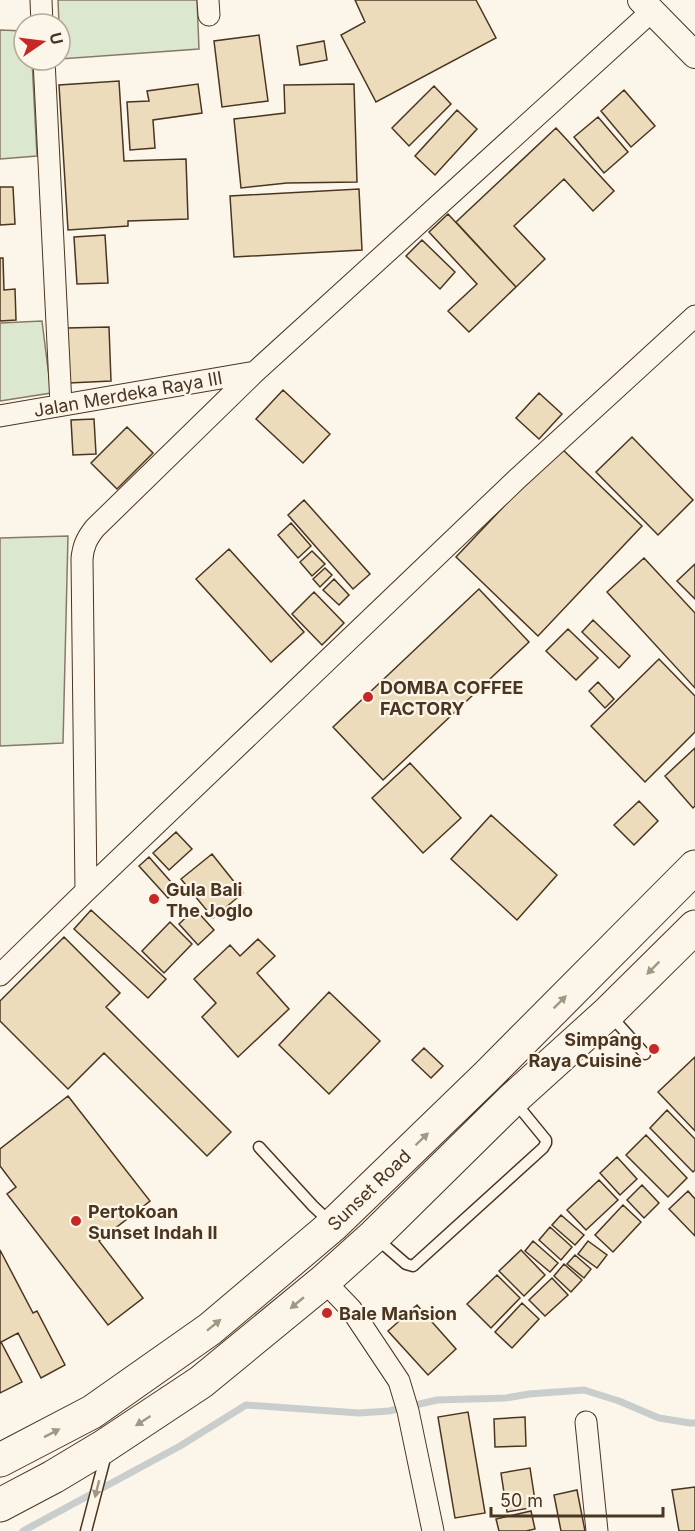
<svg xmlns="http://www.w3.org/2000/svg" width="695" height="1531" font-family="Inter,sans-serif">
<rect width="100%" height="100%" fill="#fbf6e9"/>
<!-- green -->
<path fill="#dce7d0" stroke="#887966" stroke-width="1.5" d="M58,0H197L199,49L60,59V24H59Z
M0,30L24,31V60H32L37,156L0,159Z
M42,321L51,393L0,401V323Z
M68,536L63,743L0,746V538Z"/>
<g fill="none" stroke-linecap="round" stroke-linejoin="round">
<!-- stream -->
<path stroke="#c9cecd" stroke-width="7" d="M23,1531L180,1446L246,1405L359,1413L389,1411L437,1400L506,1398L529,1394L584,1390L619,1401L659,1418L690,1423H695"/>
</g>
<!-- building -->
<path fill="#ecdcbc" stroke="#4a3520" stroke-width="1.5" d="M355,0H476L496,38L376,102L341,35L365,22Z
M259,35L268,101L222,107L214,41Z
M324,41L327,60L300,65L297,46Z
M119,81L124,161L186,159L188,219L128,221V226L68,230L59,85Z
M198,84L202,113L153,120L155,148L130,150L127,102L149,101L147,91Z
M354,84L357,182L287,183L241,188L234,119L285,113L284,85Z
M434,86L451,104L409,146L392,128Z
M624,90L655,126L631,147L601,111Z
M457,110L477,129L435,175L415,156Z
M598,117L628,152L604,173L574,137Z
M556,128L614,191L593,211L564,179L514,226L545,259L516,287L456,222Z
M0,187H13L15,224L0,225Z
M359,189L362,250L234,257L230,196Z
M448,214L516,287L469,332L448,311L477,284L429,232Z
M105,235L108,283L77,284L74,237Z
M422,240L455,272L440,289L406,256Z
M0,258H3L4,290L15,289L16,320L0,321Z
M109,327L111,381L69,383L67,328Z
M283,390L330,434L303,463L256,419Z
M539,393L562,414L539,439L516,418Z
M94,419L96,454L73,455L71,420Z
M127,427L153,453L117,489L91,463Z
M632,437L693,500L658,535L596,472Z
M560,447L642,526L538,636L456,557Z
M304,500L370,574L353,589L288,515Z
M291,523L311,546L298,558L278,535Z
M229,549L304,632L271,662L196,579Z
M312,551L325,564L312,576L300,562Z
M644,558L695,613V688L607,592Z
M695,564V599L677,581Z
M325,568L332,575L320,587L313,579Z
M334,579L349,595L339,605L323,590Z
M479,589L529,642L383,780L333,727Z
M314,592L344,623L322,645L292,614Z
M593,620L630,656L619,668L582,632Z
M568,629L598,658L576,680L546,651Z
M659,659L695,696V732L645,782L591,726Z
M598,682L614,699L605,708L589,691Z
M695,748V806L693,808L665,776Z
M410,763L461,818L423,853L372,798Z
M639,801L658,821L634,845L614,825Z
M491,815L557,875L517,920L451,859Z
M176,832L192,849L169,870L153,853Z
M212,854L243,893L213,918L181,879Z
M149,857L178,890L168,898L139,866Z
M195,909L214,930L198,945L179,924Z
M91,910L166,979L148,998L74,929Z
M170,922L192,944L164,973L142,951Z
M64,937L120,993L106,1007L231,1132L207,1156L104,1053L68,1089L0,1021V1001Z
M258,939L275,956L257,973L289,1009L238,1057L202,1017L216,1003L194,979L230,945L240,956Z
M329,992L380,1041L329,1094L279,1045Z
M424,1048L443,1066L431,1078L412,1060Z
M695,1057V1131L658,1092Z
M68,1096L150,1201L99,1241L143,1298L108,1325L7,1194L16,1187L0,1166V1149Z
M667,1110L695,1139V1170L693,1172L650,1128Z
M646,1135L687,1178L668,1197L626,1155Z
M617,1157L637,1179L620,1195L600,1173Z
M599,1180L618,1200L586,1230L567,1210Z
M642,1185L659,1203L644,1218L627,1200Z
M688,1191L695,1199V1236L669,1209Z
M623,1205L641,1222L613,1252L595,1235Z
M561,1215L584,1235L575,1245L552,1225Z
M550,1227L572,1247L561,1260L539,1240Z
M533,1241L558,1263L550,1272L525,1251Z
M588,1241L607,1255L597,1268L578,1254Z
M0,1250L33,1313L37,1311L65,1365L41,1378L18,1333L1,1342L22,1382L0,1393Z
M521,1250L545,1275L524,1296L499,1271Z
M575,1255L591,1269L584,1278L567,1264Z
M564,1264L582,1280L571,1292L554,1276Z
M497,1275L520,1298L491,1328L467,1304Z
M552,1278L568,1295L545,1316L529,1300Z
M522,1303L539,1319L512,1348L495,1332Z
M417,1305L456,1349L428,1375L388,1331Z
M468,1412L485,1513L455,1518L438,1417Z
M525,1417L526,1446L495,1447L494,1419Z
M530,1468L536,1507L507,1512L501,1473Z
M695,1487V1531H679L672,1490Z
M577,1490L585,1531H561L554,1495Z
M531,1511L535,1529L526,1531H499L496,1519Z"/>
<g fill="none" stroke-linecap="round" stroke-linejoin="round">
<defs>
<path id="service" d="M610,1015L645,1054
M259,1147L313,1206L331,1223
M376,1238L406,1264L413,1266L543,1148L546,1143V1140L515,1102
M86,1531L104,1462L103,1454"/>
<path id="minor" d="M41,0L42,24
M208,0L209,15
M44,60L61,405
M0,416L255,372
M86,891L82,559C83,546 87,538 95,528L255,372L652,11
M0,975L86,891L517,479L695,316
M324,1281L351,1309L399,1381L408,1411L433,1531
M586,1422L597,1531"/>
<path id="tertiary" d="M641,0L695,55"/>
<path id="trunk" d="M0,1460L92,1412L210,1329L333,1225L487,1076L695,867
M0,1505L53,1477L103,1447L201,1382L324,1281L374,1236L513,1099L608,1013L695,927"/>
</defs>
<!-- service casing -->
<use href="#service" stroke="#4a3520" stroke-width="13"/>
<!-- minor casing -->
<use href="#minor" stroke="#4a3520" stroke-width="23"/>
<!-- tertiary casing -->
<use href="#tertiary" stroke="#4a3520" stroke-width="28"/>
<!-- trunk casing -->
<use href="#trunk" stroke="#4a3520" stroke-width="35"/>
<!-- service -->
<use href="#service" stroke="#fbf6e9" stroke-width="10"/>
<!-- minor -->
<use href="#minor" stroke="#fbf6e9" stroke-width="21"/>
<!-- tertiary -->
<use href="#tertiary" stroke="#fbf6e9" stroke-width="26"/>
<!-- trunk -->
<use href="#trunk" stroke="#fbf6e9" stroke-width="33"/>
</g>
<!-- one-way arrows -->
<defs><path id="oneway-solid" d="M-6-.8H1V-3.2L6.5 0L1 3.2V.8H-6Z" transform="scale(1.5)"/></defs>
<g fill="#a29684">
<use href="#oneway-solid" transform="translate(653 968) rotate(135)"/>
<use href="#oneway-solid" transform="translate(560 1002) rotate(-45)"/>
<use href="#oneway-solid" transform="translate(422 1139) rotate(-44)"/>
<use href="#oneway-solid" transform="translate(297 1303) rotate(140)"/>
<use href="#oneway-solid" transform="translate(214 1325) rotate(-39)"/>
<use href="#oneway-solid" transform="translate(143 1421) rotate(147)"/>
<use href="#oneway-solid" transform="translate(52 1433) rotate(-27)"/>
<use href="#oneway-solid" transform="translate(97 1489) rotate(104)"/>
</g>
<!-- markers -->
<g fill="#c62828" stroke="#fbf6e9" stroke-width="2">
<circle cx="368" cy="697" r="6"/>
<circle cx="154" cy="899" r="6"/>
<circle cx="654" cy="1049" r="6"/>
<circle cx="76" cy="1221" r="6"/>
<circle cx="327" cy="1313" r="6"/>
</g>
<g text-anchor="middle" dominant-baseline="central" stroke-width="4.5" stroke-linejoin="round" paint-order="stroke">
<!-- street labels -->
<g font-size="18" fill="#4a3520" stroke="#fbf6e9">
<text transform="translate(128 394) rotate(-10)">Jalan Merdeka Raya III</text>
<text transform="translate(369 1190) rotate(-44)">Sunset Road</text>
</g>
<!-- poi labels -->
<g font-size="18" font-weight="bold" fill="#4a3520" stroke="#fbf6e9" text-anchor="start">
<text x="380" y="687">DOMBA COFFEE<tspan x="380" dy="21">FACTORY</tspan></text>
<text x="166" y="889">Gula Bali<tspan x="166" dy="21">The Joglo</tspan></text>
<text x="642" y="1039" text-anchor="end">Simpang<tspan x="642" dy="21">Raya Cuisine</tspan></text>
<text x="88" y="1211">Pertokoan<tspan x="88" dy="21">Sunset Indah II</tspan></text>
<text x="339" y="1313">Bale Mansion</text>
</g>
</g>
<!-- north arrow -->
<g transform="translate(42 42) rotate(76)"><circle r="28" fill="#fbf6e9" stroke="#b4a999" stroke-width="1.5"/>
<path d="M0-4.5L10 22L0 15L-10 22Z" fill="#c62828"/>
<text y="-9" font-size="16" font-weight="bold" text-anchor="middle" fill="#4a3520">U</text>
</g>
<!-- scale -->
<path d="M491 1507v9h172v-9" fill="none" stroke="#4a3520" stroke-width="3"/>
<text x="500" y="1507" font-size="18" fill="#4a3520" stroke="#fbf6e9" stroke-width="4.5" paint-order="stroke">50 m</text>
</svg>
